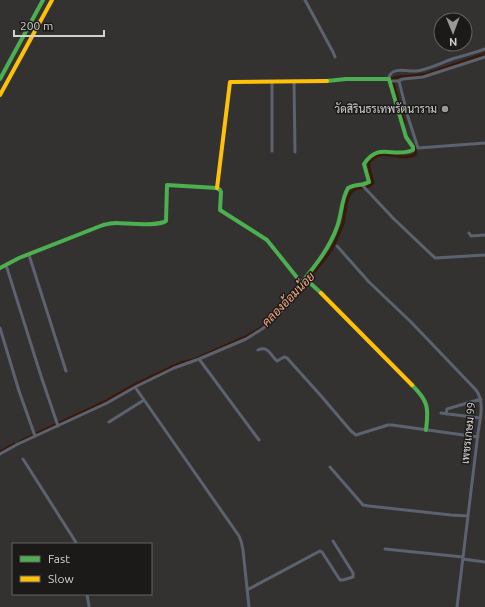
<svg xmlns="http://www.w3.org/2000/svg" width="485" height="607" font-family="Ubuntu,Sarabun,sans-serif">
<rect width="100%" height="100%" fill="#343231"/>
<g fill="none" stroke-linecap="round" stroke-linejoin="round">
<!-- canal -->
<path stroke="#39190a" stroke-width="3" d="M404,123L392,79L398,77L411,76L427,74L485,54
M306,282C314,271 324,261 331,250C336,242 339,233 343,224C346,215 344,203 350,194C356,183 365,192 373,183L369,167V162C371,160 374,157 377,156C389,151 404,162 416,154L414,146
M21,441L106,401L136,384L180,363L193,360L247,336L261,328L281,310
M0,452L14,444"/>
<!-- street -->
<path stroke="#5c626e" stroke-width="3" d="M305,0L333,52L335,57
M389,77C393,66 408,72 417,71C429,69 441,63 452,59C463,56 474,53 485,49
M294,81L295,152
M392,81H399L400,80L403,79L423,77L485,57
M399,81L408,117L418,148L485,143
M272,82V151
M362,185L394,219L435,258L485,255
M469,233L471,236L485,235
M337,246L369,282L411,322L476,390C485,402 480,419 478,433L457,607
M29,255L66,371
M6,265L41,376L58,426
M0,328L19,391L35,436
M258,350C268,345 271,356 277,361L284,357L287,358L322,397L351,431L356,435L388,425H392L478,437
M199,359L259,440
M135,387L239,536L241,541L243,550L249,607
M441,413L480,418
M446,414L447,409L481,399
M109,422L144,400
M0,454L18,444L107,403L135,387L174,368L199,359L246,339L262,329L271,322L309,282
M23,459L77,544
M330,467L363,505L369,506L451,515L468,516
M385,549L463,557
M463,559L485,562
M247,590L320,551L322,552L340,580H343L353,577V573L333,541
M87,594L89,606"/>
<!-- fast -->
<path stroke="#4caf50" stroke-width="4" d="M0,79L43,0
M0,268L19,258L103,225C107,224 111,223 116,223C127,223 157,227 166,221L167,185L217,188L220,190L221,192L220,210L267,240L299,280L302,282H309L321,293
M302,282C316,265 330,247 337,227C342,214 341,200 348,188C355,184 362,186 369,182L364,164C379,141 393,159 413,150V147L406,137L389,79H346L327,81
M412,385C428,401 429,407 426,430"/>
<!-- slow -->
<path stroke="#ffc107" stroke-width="4" d="M0,95L52,0
M217,188L230,82L327,81
M321,293L412,385"/>
</g>
<!-- markers -->
<circle fill="#9b9998" stroke="#1b1a19" stroke-width="1.5" cx="445" cy="109" r="4"/>
<g text-anchor="middle" dominant-baseline="central" stroke-width="3" stroke-linejoin="round" paint-order="stroke">
<!-- poi labels -->
<g font-size="11" fill="#d3d1d0" stroke="#1b1a19" text-anchor="end">
<text x="437" y="109">วัดสิรินธรเทพรัตนาราม</text>
</g>
<!-- street labels -->
<g font-size="11" fill="#d3d1d0" stroke="#1b1a19">
<text transform="translate(468 433) rotate(-84)">เพชรเกษม 99</text>
</g>
<!-- water labels -->
<g font-size="12" font-style="italic" fill="#faaa87" stroke="#1b1a19">
<text transform="translate(288 299) rotate(-46)">คลองอ้อมน้อย</text>
</g>
</g>
<!-- legend -->
<rect x="12" y="543" width="140" height="52" fill="#1b1a19" stroke="#656362"/>
<rect x="20" y="556" width="20" height="6" fill="#4caf50" stroke="#656362"/>
<text x="48" y="563" font-size="12" fill="#d3d1d0">Fast</text>
<rect x="20" y="576" width="20" height="6" fill="#ffc107" stroke="#656362"/>
<text x="48" y="583" font-size="12" fill="#d3d1d0">Slow</text>
<!-- north arrow -->
<g transform="translate(453 32) rotate(179)"><circle r="19" fill="#1b1a19" stroke="#656362"/>
<path d="M0-3L7 15L0 10L-7 15Z" fill="#9b9998"/>
<text y="-6" font-size="11" font-weight="bold" text-anchor="middle" fill="#d3d1d0">N</text>
</g>
<!-- scale -->
<path d="M14 30v6h90v-6" fill="none" stroke="#d3d1d0" stroke-width="2"/>
<text x="20" y="30" font-size="12" fill="#d3d1d0" stroke="#1b1a19" stroke-width="3" paint-order="stroke">200 m</text>
</svg>
